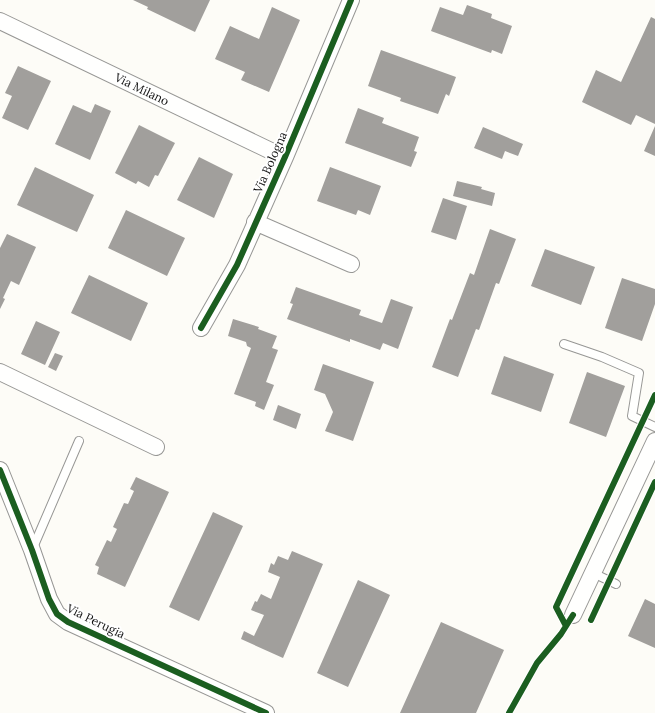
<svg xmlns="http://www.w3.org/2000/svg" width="655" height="713" font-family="Lora,serif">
<rect width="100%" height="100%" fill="#fdfcf7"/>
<!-- building -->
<path fill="#a19f9c" d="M133,0H210L195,32L147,9L148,7Z
M467,5L492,14L491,18L512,26L502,54L492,50L491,53L431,31L440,7L463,15Z
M272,7L300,20L269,92L241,80L245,72L215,59L230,26L259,39Z
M651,17L655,19V124L636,115L631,125L582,102L596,70L621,82Z
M381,50L456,77L449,96L446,94L438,114L400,101L401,98L368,86Z
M18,66L51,81L28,130L2,118L12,96L5,93Z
M95,104L111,111L90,160L55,144L73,105L91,113Z
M358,108L384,118L382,123L419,137L414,151L417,152L411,167L345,143Z
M139,125L175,143L158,176L155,175L149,187L138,181L136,184L115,173Z
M655,126V156L644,151Z
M483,127L523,144L518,156L505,151L502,159L474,148Z
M199,157L233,174L214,218L177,200Z
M35,167L94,195L77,232L17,205Z
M330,167L381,186L370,215L358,210L356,215L317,201Z
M457,181L482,187L481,189L495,193L492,206L453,196Z
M443,198L467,206L456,240L431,232Z
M126,210L185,238L167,276L108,248Z
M490,229L516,239L499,284L496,283L479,330L476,329L458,377L432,367L450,319L452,320L470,273L474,275Z
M7,234L36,247L19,285L11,281L3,298L5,299L0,309V248Z
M545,249L595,267L581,305L531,286Z
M89,275L148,303L131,341L71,313Z
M622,278L655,289V304L642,341L605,328Z
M296,287L361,310L359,315L382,323L391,299L413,307L398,349L383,343L380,350L350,339V342L287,319L293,304L290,303Z
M233,319L259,327L258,329L277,336L272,348L278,350L266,382L274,385L264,410L255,406L256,402L234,394L251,348L247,346L246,342L228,336Z
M36,321L60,332L45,365L21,354Z
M55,353L63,356L56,371L48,367Z
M504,356L554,374L541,412L491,394Z
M323,364L374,382L353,441L325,431L333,412L325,394L314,390Z
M587,372L625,386L606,437L569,423Z
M278,405L301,414L296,429L273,420Z
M136,477L169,492L125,587L97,574L99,567L95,565L107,540L111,542L117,529L113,527L124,503L128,504L134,491L130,489Z
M213,512L243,526L199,621L169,607Z
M292,551L323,564L283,658L241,639L244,631L254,636L264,615L251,610L255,601L257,602L261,594L271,599L280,577L268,572L271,563L274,565L278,556L288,560Z
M358,580L390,595L348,687L317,673Z
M645,599L655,604V648L628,636Z
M441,622L504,650L476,713H400Z"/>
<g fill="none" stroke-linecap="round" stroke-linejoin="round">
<defs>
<path id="lane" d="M564,344L602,357L639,373L632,416L655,427
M32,550L79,441
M593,573L616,584"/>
<path id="street" d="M0,21L273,152L285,157
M255,222L351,264
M201,328L237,265L285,157L351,0
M0,372L156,447
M0,470L32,550L49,599L57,614L68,622L266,713
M573,615L655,441"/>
</defs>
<!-- lane casing -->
<use href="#lane" stroke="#979795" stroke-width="10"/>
<!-- street casing -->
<use href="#street" stroke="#979795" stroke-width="18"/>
<!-- lane -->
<use href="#lane" stroke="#fffffe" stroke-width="8"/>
<!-- street -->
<use href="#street" stroke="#fffffe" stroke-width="16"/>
<defs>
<path id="cycleway" d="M201,328L237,265L285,157L351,0
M0,470L32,550L49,599L57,614L68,622L266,713
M591,620L655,482
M566,626L556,607L655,395
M509,713L537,663L561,634L573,615"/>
</defs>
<!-- cycleway casing -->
<use href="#cycleway" stroke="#fff" stroke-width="8"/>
<!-- cycleway -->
<use href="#cycleway" stroke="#1b5e20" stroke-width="6"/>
</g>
<g text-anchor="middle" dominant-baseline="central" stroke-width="4" stroke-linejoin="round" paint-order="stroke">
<!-- street labels -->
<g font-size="12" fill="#111" stroke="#fff">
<text transform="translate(142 89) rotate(26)">Via Milano</text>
<text transform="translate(270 162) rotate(-66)">Via Bologna</text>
<text transform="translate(96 621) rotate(26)">Via Perugia</text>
</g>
</g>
</svg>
